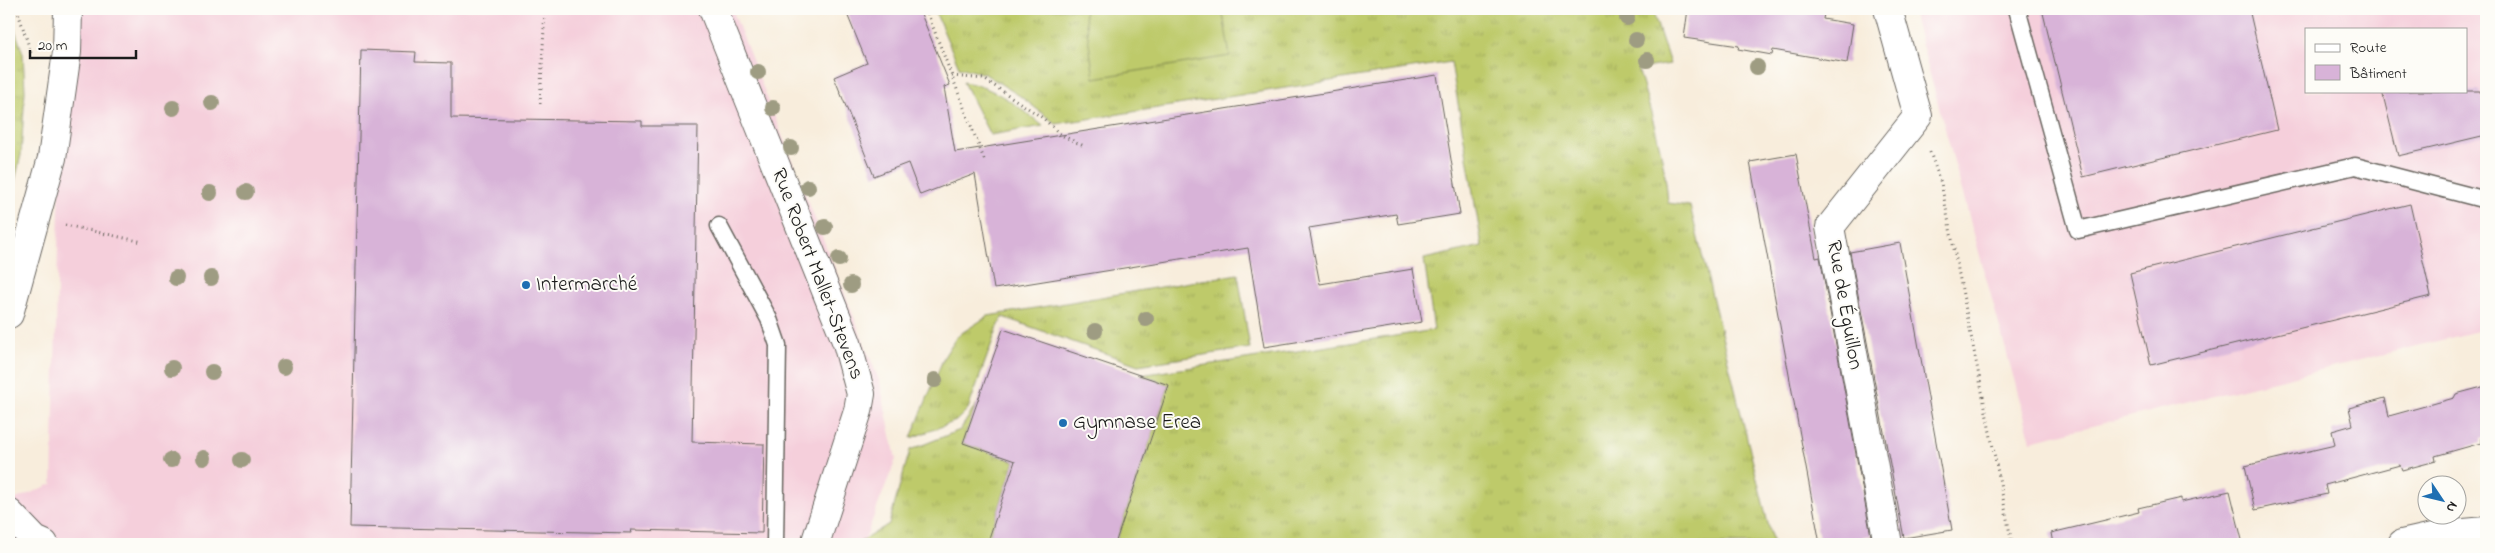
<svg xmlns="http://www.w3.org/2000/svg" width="2495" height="553" font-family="'Indie Flower',sans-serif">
<defs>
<pattern id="grass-tufts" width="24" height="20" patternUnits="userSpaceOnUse" patternTransform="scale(1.25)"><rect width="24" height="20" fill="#beca6b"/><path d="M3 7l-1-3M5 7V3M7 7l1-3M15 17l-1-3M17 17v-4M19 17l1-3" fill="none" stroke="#a3ad5c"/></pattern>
</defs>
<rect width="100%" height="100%" fill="#fdfcf7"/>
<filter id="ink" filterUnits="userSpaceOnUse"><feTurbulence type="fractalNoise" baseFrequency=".02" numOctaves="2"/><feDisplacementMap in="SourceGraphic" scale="10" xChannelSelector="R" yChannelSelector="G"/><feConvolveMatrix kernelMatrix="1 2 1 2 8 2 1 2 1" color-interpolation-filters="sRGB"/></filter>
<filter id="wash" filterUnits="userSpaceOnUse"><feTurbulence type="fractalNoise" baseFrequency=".0096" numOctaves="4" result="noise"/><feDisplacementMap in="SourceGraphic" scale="20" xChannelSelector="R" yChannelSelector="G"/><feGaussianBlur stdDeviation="1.12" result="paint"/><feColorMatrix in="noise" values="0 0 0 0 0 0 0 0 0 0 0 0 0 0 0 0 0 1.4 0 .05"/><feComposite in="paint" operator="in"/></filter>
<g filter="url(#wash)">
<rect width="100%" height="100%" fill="#f8eddc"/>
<!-- built -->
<path fill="#f5cfdb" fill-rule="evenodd" d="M64,9H732L880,383L896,459L863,544H9V502L52,484Z
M1912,9H2486V329L2031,441ZM2306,29H2466V91H2306Z"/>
<!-- grass -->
<path fill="url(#grass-tufts)" stroke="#6d7344" d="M934,9H1652L1670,64L1638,69C1651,113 1665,156 1668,203L1690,206L1773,544H1115L1169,385L1141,375L1434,330L1424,259L1482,246L1451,62L1056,124L1020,96L985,74L959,67Z
M9,13L23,53L25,91L21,155L9,206Z
M963,82C993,86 1020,107 1043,126L990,135Z
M1238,274L1250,348L1138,365L1003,317L997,329L968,409L956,421L911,438L944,357L957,336L988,316Z
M977,404L963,443L1015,461L987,544H857L889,524L910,450L960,430Z"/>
<!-- pitch -->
<path fill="#beca6b" stroke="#6d7344" d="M1084,9H1222L1230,56L1094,78Z"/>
<g id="blocks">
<!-- building -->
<path fill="#d8b3d8" d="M845,9H919L950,85L944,87L955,152L1437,75L1460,214L1398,224L1396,214L1309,228L1320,284L1413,269L1422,322L1264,347L1248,248L994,289L975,174L920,195L908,163L874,176L834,77L867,63Z
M1688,9H1825L1823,19L1853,24L1847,63L1773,50L1772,55L1738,49L1739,46L1684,38Z
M2042,9H2249L2277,130L2083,177Z
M361,50L416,52L415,62L451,63V118L642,121V126H698L692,442L764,444L762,533L631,530L632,533L350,527Z
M2382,91H2480L2486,117V135L2398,156Z
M1796,154L1816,258L1820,257L1871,536L1827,544H1820L1750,162Z
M2410,204L2431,296L2151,365L2130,273Z
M1900,243L1952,530L1904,538L1850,252Z
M1003,329L1169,385L1115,544H987L1015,461L963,443Z
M2486,386V436L2481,438V443L2435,456L2436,461L2402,470L2400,465L2325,485L2327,494L2255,510L2245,466L2335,445L2332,431L2353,425L2349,408L2385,398L2389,416L2454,398L2456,394Z
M2230,491L2243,544H2053L2051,533L2139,512L2138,508L2181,498V502Z"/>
</g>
</g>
<g filter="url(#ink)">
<use href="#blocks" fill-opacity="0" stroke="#69655f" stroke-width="1"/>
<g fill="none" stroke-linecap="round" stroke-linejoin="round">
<defs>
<path id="lane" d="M2017,9L2078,230L2355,166L2486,200
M719,226L769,319L778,345L775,544"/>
<path id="street" d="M713,9L847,343L861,394L858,411L815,544
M9,314L52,158L67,52L68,9
M9,513L35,540L44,544
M1888,544L1830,227L1918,116L1888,9
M2402,544L2442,535L2486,531"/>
</defs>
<!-- lane casing -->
<use href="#lane" stroke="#69655f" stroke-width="19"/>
<!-- street casing -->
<use href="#street" stroke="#69655f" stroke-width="30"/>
<!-- path -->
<path stroke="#69655f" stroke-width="3" stroke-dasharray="1 4" stroke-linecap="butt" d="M17,9L32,56
M926,9L985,162
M952,76L984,79L1043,118L1061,135L1084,146
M540,104L545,9
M1930,152L1941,183L2012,544
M65,225L143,242"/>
<!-- lane -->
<use href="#lane" stroke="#fff" stroke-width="16"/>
<!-- street -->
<use href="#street" stroke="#fff" stroke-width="28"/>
</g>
<!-- trees -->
<g fill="#9e9c82">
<circle cx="1627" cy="18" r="8"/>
<circle cx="1636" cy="40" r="8"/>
<circle cx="1647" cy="60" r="8"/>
<circle cx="1757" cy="67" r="8"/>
<circle cx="758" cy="72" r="8"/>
<circle cx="212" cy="103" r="8"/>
<circle cx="173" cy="108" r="8"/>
<circle cx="773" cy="108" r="8"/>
<circle cx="791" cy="148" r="8"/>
<circle cx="808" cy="187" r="8"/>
<circle cx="246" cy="192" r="8"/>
<circle cx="210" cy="193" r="8"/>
<circle cx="825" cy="227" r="8"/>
<circle cx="839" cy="259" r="8"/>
<circle cx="176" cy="278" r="8"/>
<circle cx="211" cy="278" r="8"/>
<circle cx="851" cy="285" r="8"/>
<circle cx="1146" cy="319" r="8"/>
<circle cx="1095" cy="331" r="8"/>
<circle cx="284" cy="367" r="8"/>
<circle cx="172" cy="368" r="8"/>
<circle cx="212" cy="372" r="8"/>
<circle cx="935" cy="380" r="8"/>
<circle cx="204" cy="458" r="8"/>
<circle cx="171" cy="460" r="8"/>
<circle cx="242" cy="460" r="8"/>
</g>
</g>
<!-- markers -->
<g fill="#1f6fb2" stroke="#fdfcf7" stroke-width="2">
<circle cx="526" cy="285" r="5"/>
<circle cx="1063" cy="423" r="5"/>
</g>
<g text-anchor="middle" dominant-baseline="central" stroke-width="4" stroke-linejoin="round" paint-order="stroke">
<!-- street labels -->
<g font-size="21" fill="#1c1c1c" stroke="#fdfcf7">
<text transform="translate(817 274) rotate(69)">Rue Robert Mallet-Stevens</text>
<text transform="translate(1844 305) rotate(80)">Rue de Éguillon</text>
</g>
<!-- poi labels -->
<g font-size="21" fill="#1c1c1c" stroke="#fdfcf7" text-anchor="start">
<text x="536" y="285">Intermarché</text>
<text x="1073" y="423">Gymnase Erea</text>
</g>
</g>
<!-- margin -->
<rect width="2495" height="553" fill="none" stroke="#fdfcf7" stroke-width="30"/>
<!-- legend -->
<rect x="2305" y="28" width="162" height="65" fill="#fdfcf7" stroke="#a3a29f"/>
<rect x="2315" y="44" width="25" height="8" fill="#ffffff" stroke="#a3a29f"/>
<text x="2350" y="52" font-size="15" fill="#1c1c1c">Route</text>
<rect x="2315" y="65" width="25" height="15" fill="#d8b3d8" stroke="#a3a29f"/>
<text x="2350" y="78" font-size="15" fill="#1c1c1c">Bâtiment</text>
<!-- north arrow -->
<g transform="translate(2442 500) rotate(125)"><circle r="24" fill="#fdfcf7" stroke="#a3a29f"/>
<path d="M0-4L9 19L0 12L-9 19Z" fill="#1f6fb2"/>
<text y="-8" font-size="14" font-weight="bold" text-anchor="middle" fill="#1c1c1c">N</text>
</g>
<!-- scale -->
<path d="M30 50v8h106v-8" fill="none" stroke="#1c1c1c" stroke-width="2.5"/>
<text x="38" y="50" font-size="15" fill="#1c1c1c" stroke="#fdfcf7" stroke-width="4" paint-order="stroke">20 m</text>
</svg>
